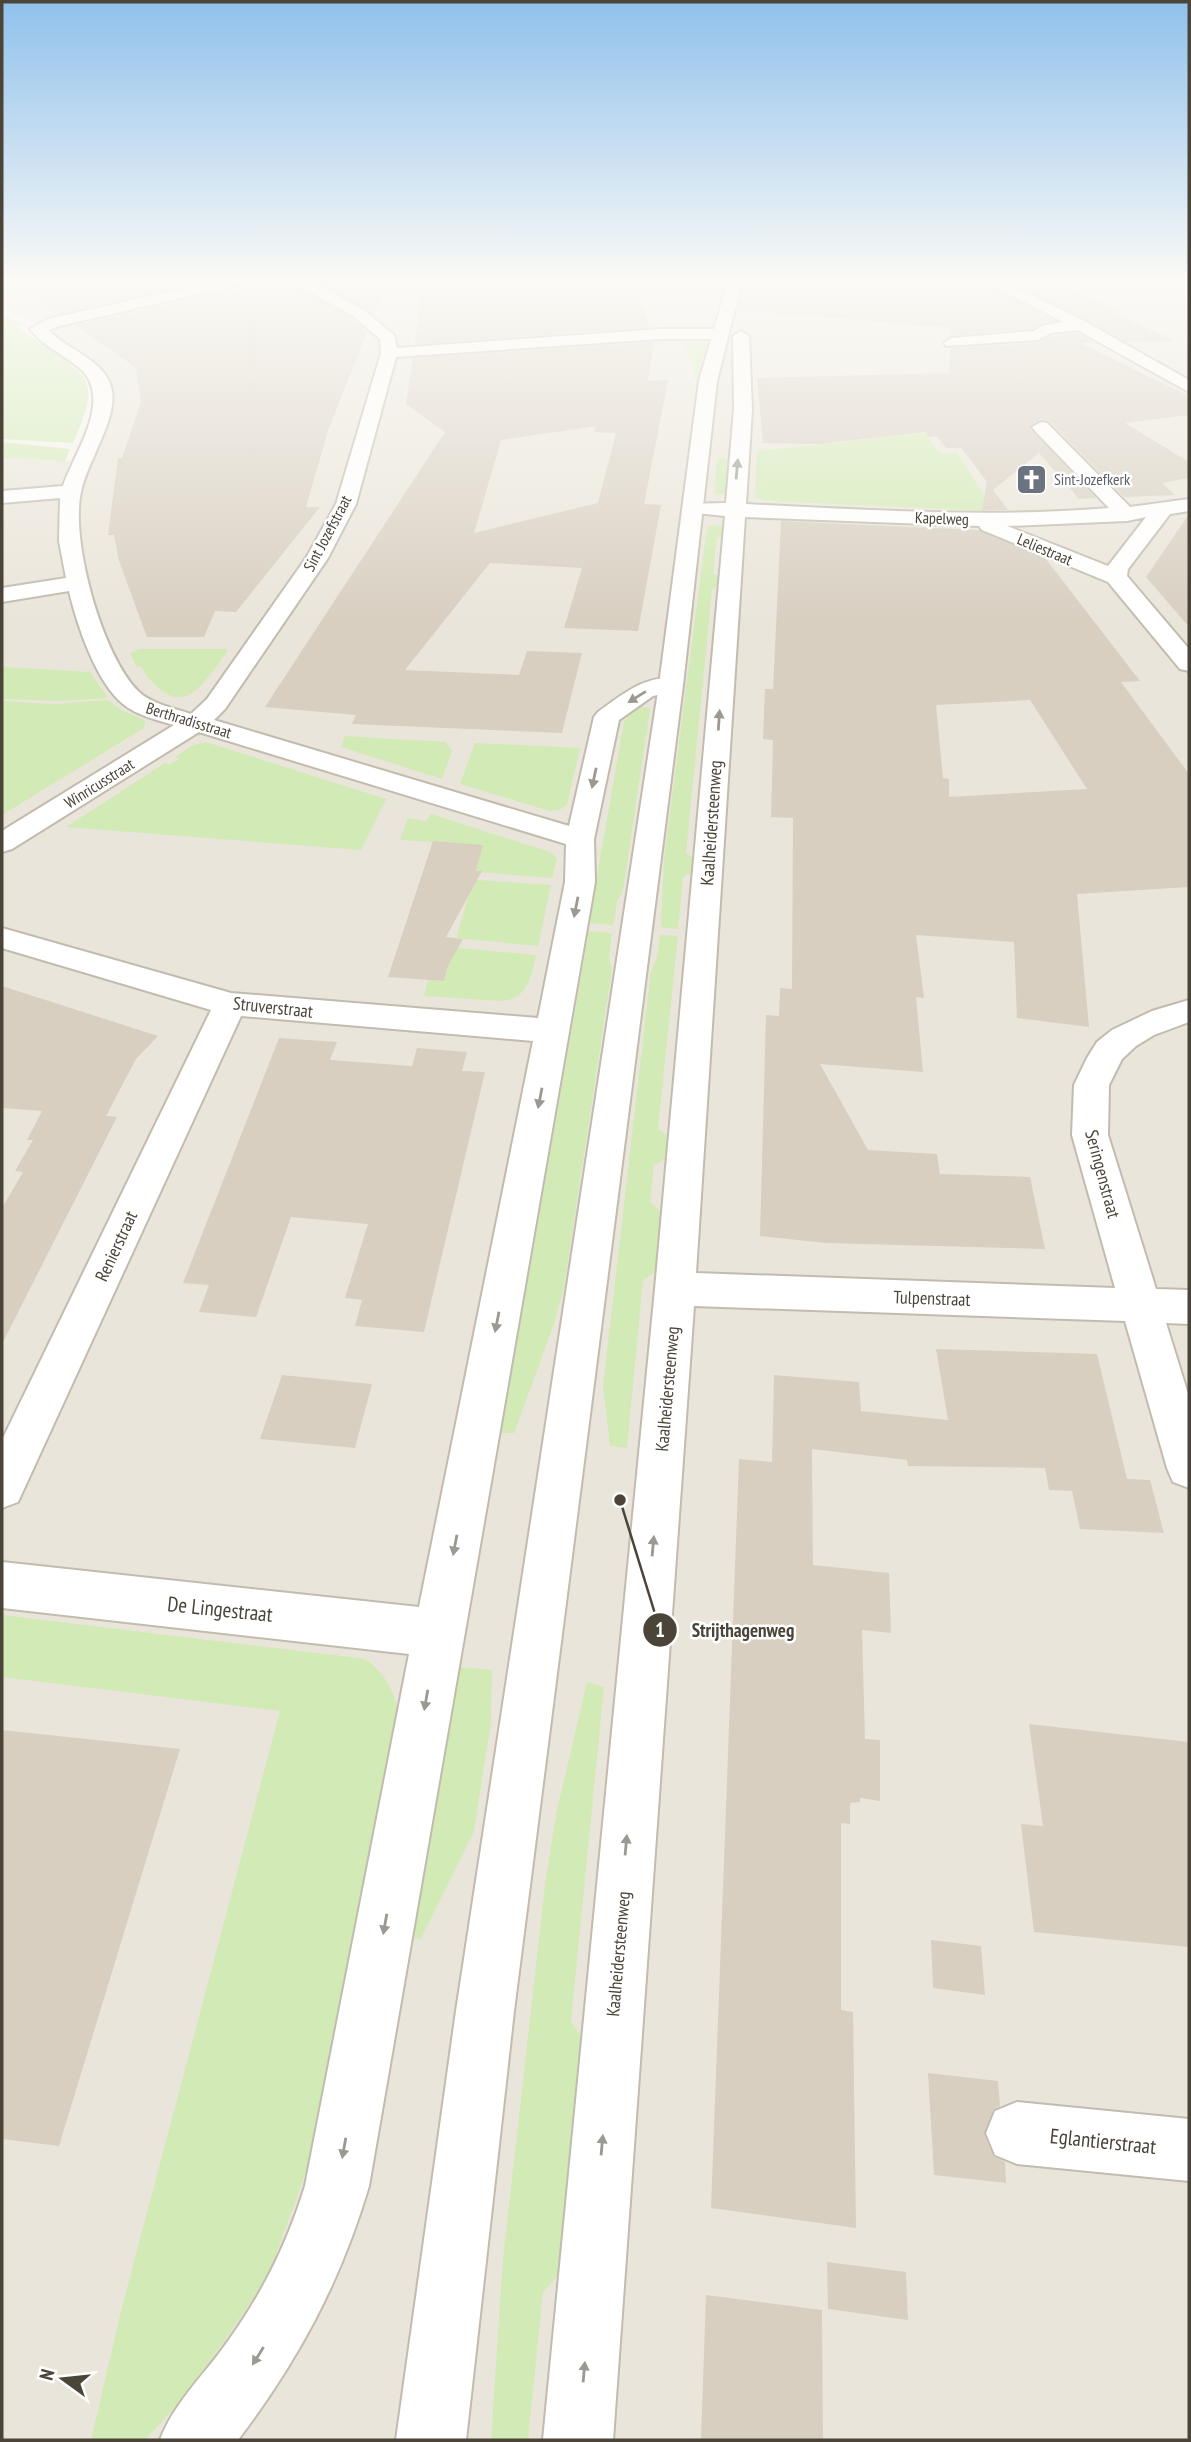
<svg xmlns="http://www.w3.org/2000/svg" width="1191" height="2442" font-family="'PT Sans Narrow',sans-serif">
<rect width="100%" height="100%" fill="#f6f3ec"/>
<!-- residential -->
<path fill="#eae5da" d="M44,281H1189V2440H2V458L71,461L89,422L95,398L90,378L73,361L33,335L32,330L37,324L2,307V290Z"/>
<!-- green -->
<path fill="#d2eab5" d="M2,314L23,326H11C23,328 32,338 43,345C97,380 97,386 73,443L2,439V327L10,326L2,325Z
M699,337L708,341L701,375L694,380V370L683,338Z
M924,433L940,453H957L988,501L984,502L988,511L767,501L755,497L757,451Z
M2,442L70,449L65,461L2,458Z
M717,458L729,459L726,494H714Z
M710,525L727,526L728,534L717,538L713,573L724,579L723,584L712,589L686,853L699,863V869L683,877L678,929L661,927L664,860L707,526Z
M140,649H224L228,650C199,692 178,723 140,666L137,667L130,653Z
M2,667L90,672L108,698L61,701L2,699Z
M108,700L123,711L145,720L144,728L2,815V701L54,704Z
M647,707L650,709L623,891L617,902L613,925L589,923L624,722L635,708Z
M345,736L445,742L452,751L442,779L341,747Z
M206,742L386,799L361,850L66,827L165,763L169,765L179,759L175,757L193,745Z
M475,743L580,748L567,805L559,810L550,811L460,784Z
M431,814L550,852L557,858L552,878L479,872L476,871L483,845L400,840L408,818L426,821Z
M477,880L551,885L538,946L456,938L473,881Z
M589,931L612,933L609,957L612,969L564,1287L553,1327L514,1433H501Z
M660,935L678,936L658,1128L676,1144L675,1153L654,1165L650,1202L668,1218L665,1266L643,1280L627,1448L610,1446L603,1386L651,971L657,958Z
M458,948L536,955C531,977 527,1000 501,1001L424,996L428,980L444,981L453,950Z
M2,1615L366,1659C384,1674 392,1686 398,1709L310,2161L269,2274L225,2340L179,2403L145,2440H91L122,2307L280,1711L2,1677Z
M459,1667L492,1670L491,1722L474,1831L421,1939L412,1938Z
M587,1682L604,1687L571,2021L596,2060L578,2254L543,2292L528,2440H491L503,2258L546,1877L557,1810Z"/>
<!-- building -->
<path fill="#d8cfc1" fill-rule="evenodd" d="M12,281H207L59,314Z
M247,281H289L351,318L367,331L328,431L306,507H320L236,612L215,611L204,637H147L119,561L114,535H108L118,458H122L141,402L136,368L75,325L243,287Z
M314,281H387L374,315Z
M423,281H633L650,327L415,344Z
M744,281H982L1055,321L1041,323L1033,328L950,336L951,328L737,310Z
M1008,281H1052L1119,311L1111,312L1175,341L1128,342Z
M1076,333L1095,343H1080L1189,396V415L1125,423L1189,462V478L1162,483L1175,495L1124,497L1049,421L1041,419L1031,425L1030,429L1096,498L1079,499L1039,453L993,490L1008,510H982L987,482L967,455L961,448H946L937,436L928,437L925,432L820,444L763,443L757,378L949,373L950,348L1038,343L1052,336Z
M654,342L648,381L668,380L644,504L661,505L638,631L564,628L582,568L490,563L405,670L519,675L527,651L582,653L562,733L352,724L356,715L265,707L445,432L406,404L413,358ZM596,426L594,432L616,433L598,503L474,533L501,440Z
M1189,514V627L1146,577Z
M781,521L979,530L1046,559L1140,681L1121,682L1189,774V887L1077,894L1089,1027L1017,1018L1014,942L916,935L924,998L916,997L923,1072L820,1064L868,1150L937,1154L940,1174L1030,1177L1045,1249L826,1243L760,1236L766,1015L779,1016L780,988L792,989L793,818L771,817L773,740L763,739L765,689H773ZM1030,700L1087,789L949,797V779L943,778L936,705Z
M433,841L483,845L476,871H482L446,937L463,939L448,966L444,981L388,977Z
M2,986L158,1036L136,1059L106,1116L117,1117L2,1344V1208L23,1172L15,1171L33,1140H27L42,1111L2,1108Z
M279,1038L337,1042L330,1060L412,1066L417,1048L467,1052L462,1071L485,1072L424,1332L355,1326L362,1300L345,1298L368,1224L291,1217L256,1317L199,1312L209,1285L183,1283Z
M936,1349L1097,1354L1127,1479L1150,1480L1164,1533L1080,1529L1072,1491L1049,1490L1045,1468L908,1466L907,1460L812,1449L813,1565L889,1573L891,1633L862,1630L865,1739L880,1740V1801L860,1798V1802L850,1803V1824L841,1823V2010L853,2012L856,2228L711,2208L739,1459L772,1462L774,1375L859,1382L861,1411L948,1420Z
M282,1375L372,1384L355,1448L260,1439Z
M1029,1724L1189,1742V1947L1034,1932L1021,1824L1043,1826Z
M2,1730L180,1749L59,2146L2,2139Z
M931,1940L981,1946L985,1995L933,1988Z
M928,2073L998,2081L1000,2106L993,2110L984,2134L993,2156L1005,2162L1006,2183L934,2175Z
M827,2262L906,2272L908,2320L828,2309Z
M706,2295L822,2310L823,2440H701Z"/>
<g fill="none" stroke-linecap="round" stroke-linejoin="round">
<defs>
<path id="minor" d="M218,281H244L242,284L59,326L48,330C68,351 106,359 112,391C117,420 87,462 81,492C70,540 102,655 138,691C151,704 174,708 191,714L207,699L306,558L336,504L381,353L380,339L353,316L291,281H309L364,310L394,335L397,348L660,329H719L727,334L719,339H660L396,357L356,504L328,558L225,709L214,720L569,826L594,717L598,712C622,695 648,672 680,680L683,685L680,690L653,696L619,720L594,839L595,882L369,2186C340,2283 299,2359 238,2440H160C173,2405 201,2378 223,2348C261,2296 286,2247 305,2186L409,1654L2,1608V1562L419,1607L533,1041L241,1016L18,1502L2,1508V1440L211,1010L2,948V928L231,993L538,1018L565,882L566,844L199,732L12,849L2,852V831L174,725C157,720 138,716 123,704C96,682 77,625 69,591L2,602V588L66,578L59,541L60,498L2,503V491L63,486C75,451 116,396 77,366C61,353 43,346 30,329L48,319Z
M984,281H1002L1086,322L1189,380V392L1077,330L1051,333L1038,340L946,346L944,343L952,338L1034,331L1041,326L1063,322Z
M741,331L749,336L752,409L746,504C867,510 988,518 1109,508L1035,431L1032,427L1041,422L1047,423L1130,507L1189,499V511L1170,514L1128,569L1127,576L1189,649V671L1180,669L1108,582L982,530L979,526L745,517L696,1273L1115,1288L1072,1135L1074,1085L1087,1058L1097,1042L1112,1030L1152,1011L1189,1000V1022L1154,1035L1136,1046L1122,1059L1109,1085L1108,1135L1156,1289L1189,1290V1324L1166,1323L1189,1397V1488L1173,1482L1167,1468L1125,1321L694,1306L613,2440H543L655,1289L725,516L686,512L683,508L686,504L726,503L734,409L733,336ZM1146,517L1108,566L1007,526L1127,521Z
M1017,2102L1189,2119V2181L1017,2164L995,2155L986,2133L995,2111Z"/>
<path id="tertiary" d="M728,281H742L717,381L683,685L514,2011L466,2440H396L456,2011L659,685L699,381Z"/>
</defs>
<!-- minor casing -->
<use href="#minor" stroke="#c2bbae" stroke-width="4"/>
<!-- tertiary casing -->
<use href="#tertiary" stroke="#c2bbae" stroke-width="4"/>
<!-- minor -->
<use href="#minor" fill="#fff" fill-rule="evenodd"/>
<!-- tertiary -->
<use href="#tertiary" fill="#fff" fill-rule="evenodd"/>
</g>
<!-- one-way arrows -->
<defs><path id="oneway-solid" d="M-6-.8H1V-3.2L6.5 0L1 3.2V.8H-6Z" transform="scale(1.75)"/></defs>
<g fill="#9c9892">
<use href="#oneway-solid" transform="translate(737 469) rotate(-85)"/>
<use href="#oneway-solid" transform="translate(637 697) rotate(148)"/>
<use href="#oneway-solid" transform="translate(719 720) rotate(-86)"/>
<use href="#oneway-solid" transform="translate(594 778) rotate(102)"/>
<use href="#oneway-solid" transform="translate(576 907) rotate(101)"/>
<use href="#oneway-solid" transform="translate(540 1098) rotate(101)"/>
<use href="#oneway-solid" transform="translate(497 1322) rotate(101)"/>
<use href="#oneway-solid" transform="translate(455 1545) rotate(101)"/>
<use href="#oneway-solid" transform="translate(653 1546) rotate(-85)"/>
<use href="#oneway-solid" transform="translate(426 1700) rotate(100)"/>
<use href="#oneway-solid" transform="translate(626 1845) rotate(-85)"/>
<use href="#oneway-solid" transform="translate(385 1924) rotate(100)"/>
<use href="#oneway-solid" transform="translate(602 2145) rotate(-85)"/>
<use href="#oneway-solid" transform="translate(344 2148) rotate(100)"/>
<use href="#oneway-solid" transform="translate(258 2356) rotate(122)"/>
<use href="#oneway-solid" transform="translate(584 2372) rotate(-85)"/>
</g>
<!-- sky -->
<linearGradient id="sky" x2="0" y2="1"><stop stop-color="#8fc1ec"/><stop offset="0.45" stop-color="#fbfaf6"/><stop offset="1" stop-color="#fbfaf6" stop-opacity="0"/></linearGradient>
<rect width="1191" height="623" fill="url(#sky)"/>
<!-- icons -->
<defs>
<symbol id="church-square" viewBox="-11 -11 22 22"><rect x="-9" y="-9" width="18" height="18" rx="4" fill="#6b7280" stroke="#fff"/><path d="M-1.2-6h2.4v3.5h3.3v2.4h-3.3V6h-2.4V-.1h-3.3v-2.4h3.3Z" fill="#fff"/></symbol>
</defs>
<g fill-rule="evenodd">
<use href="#church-square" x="1014" y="462" width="35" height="35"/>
</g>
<g text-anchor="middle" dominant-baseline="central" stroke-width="5" stroke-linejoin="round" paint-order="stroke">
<!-- far-worship labels -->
<g font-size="16" fill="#5b616d" stroke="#fff" text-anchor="start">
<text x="1054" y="479">Sint-Jozefkerk</text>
</g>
<!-- far-street labels -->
<g font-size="16" fill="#4b4439" stroke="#fff">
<text transform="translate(942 518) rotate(2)">Kapelweg</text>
<text transform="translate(327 533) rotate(-62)">Sint Jozefstraat</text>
<text transform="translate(1045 549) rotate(23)">Leliestraat</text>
<text transform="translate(189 720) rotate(17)">Berthradisstraat</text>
<text transform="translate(99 783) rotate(-32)">Winricusstraat</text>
</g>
<!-- street labels -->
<g font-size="18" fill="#4b4439" stroke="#fff">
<text transform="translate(711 823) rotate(-86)">Kaalheidersteenweg</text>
<text transform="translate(273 1007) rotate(6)">Struverstraat</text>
<text transform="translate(1103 1174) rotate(75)">Seringenstraat</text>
<text transform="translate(116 1246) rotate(-65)">Renierstraat</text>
<text transform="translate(932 1298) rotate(2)">Tulpenstraat</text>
<text transform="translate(667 1389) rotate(-85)">Kaalheidersteenweg</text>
<text transform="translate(618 1954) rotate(-85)">Kaalheidersteenweg</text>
</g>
<!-- near-street labels -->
<g font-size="21" fill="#4b4439" stroke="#fff">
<text transform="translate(220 1609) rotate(6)">De Lingestraat</text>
<text transform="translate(1103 2141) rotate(6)">Eglantierstraat</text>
</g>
</g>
<!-- callouts -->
<path fill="none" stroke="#4b4439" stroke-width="2.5" d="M620 1500L660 1630"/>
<g fill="#4b4439" stroke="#fff" stroke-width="2.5">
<circle cx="620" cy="1500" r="7"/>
<circle cx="660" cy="1630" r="18"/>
</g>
<g font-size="21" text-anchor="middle" font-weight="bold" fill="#fff">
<text x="660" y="1637">1</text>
</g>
<g font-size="19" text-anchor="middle" font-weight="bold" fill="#4b4439" stroke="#fff" stroke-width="5" stroke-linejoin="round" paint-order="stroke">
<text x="743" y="1637">Strijthagenweg</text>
</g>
<!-- border -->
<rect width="1191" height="2442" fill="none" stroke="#4b4439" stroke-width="7"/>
<!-- north arrow -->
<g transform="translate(63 2379) rotate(285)" stroke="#ffffff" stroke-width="5" paint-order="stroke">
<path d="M0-5L12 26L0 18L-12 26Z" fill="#4b4439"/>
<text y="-10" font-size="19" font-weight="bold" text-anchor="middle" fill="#4b4439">N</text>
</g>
</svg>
